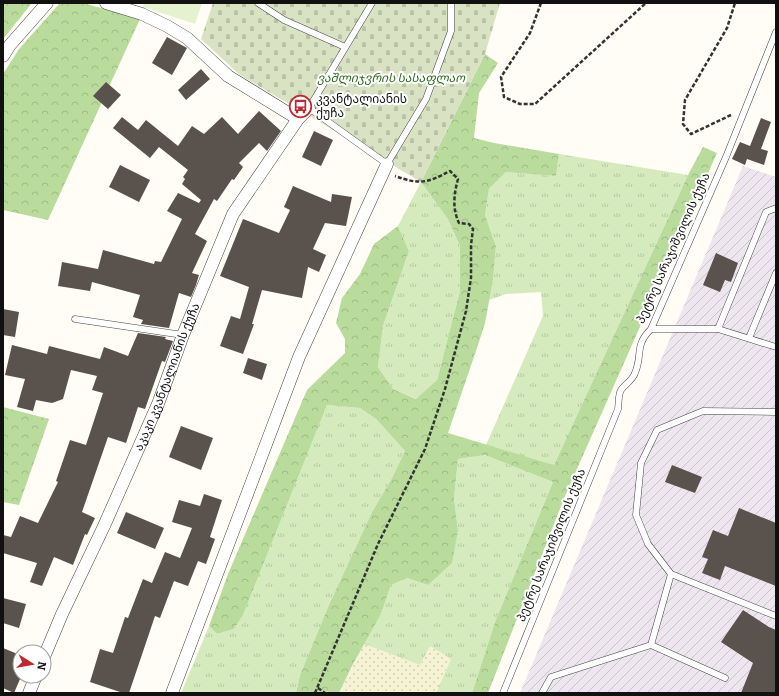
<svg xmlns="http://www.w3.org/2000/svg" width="779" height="696" font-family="Bitter,'Noto Sans Georgian',serif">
<defs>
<pattern id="industrial-furrows" width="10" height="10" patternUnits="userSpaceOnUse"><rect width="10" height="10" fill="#eee6ef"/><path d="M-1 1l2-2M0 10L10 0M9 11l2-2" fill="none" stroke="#cbc4cc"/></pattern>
<pattern id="farmland-dots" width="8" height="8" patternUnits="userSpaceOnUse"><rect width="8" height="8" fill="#f6f3d4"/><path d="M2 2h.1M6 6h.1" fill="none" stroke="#d2cfb5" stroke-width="1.8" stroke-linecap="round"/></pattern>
<pattern id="grass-tufts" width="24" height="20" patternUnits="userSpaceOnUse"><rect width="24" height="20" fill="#d5ebbd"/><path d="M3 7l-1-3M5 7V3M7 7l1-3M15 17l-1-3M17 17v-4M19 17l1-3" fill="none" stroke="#b6c8a1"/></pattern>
<pattern id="forest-crowns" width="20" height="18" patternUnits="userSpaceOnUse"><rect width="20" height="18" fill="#b9dc9c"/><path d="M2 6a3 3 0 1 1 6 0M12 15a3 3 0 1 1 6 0" fill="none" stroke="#9ebc85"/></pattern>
<pattern id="cemetery-stones" width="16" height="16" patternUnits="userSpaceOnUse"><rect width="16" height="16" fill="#d9e3c4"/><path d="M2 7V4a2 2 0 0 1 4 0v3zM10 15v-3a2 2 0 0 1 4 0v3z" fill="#b9c2a7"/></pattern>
</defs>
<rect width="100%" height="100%" fill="#fffdf5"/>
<!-- industrial -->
<path fill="url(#industrial-furrows)" d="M743,166L776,177V693H520Z"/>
<!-- farmland -->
<path fill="url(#farmland-dots)" d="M364,644L420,665L430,646L451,659L436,693H339Z"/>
<!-- grass -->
<path fill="url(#grass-tufts)" d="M559,154L688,175L554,465L486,445L543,316L541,292L506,294L489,300L493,280L496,246L485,215L489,189L506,172L556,176Z
M421,182L448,218L460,246V291L437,380L417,399L393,389L378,367L383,326L409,251L398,226Z
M327,405L360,408L376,419L405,451L392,478L372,512L328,607L300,675L296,693H181L209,626L217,634L234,629L243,615Z
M485,455L553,482L495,622L472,693H436L451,659L430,646L420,665L364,644L381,614L391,585L407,578L428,585L458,530L454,499L458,459Z"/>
<!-- forest -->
<path fill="url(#forest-crowns)" d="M3,3H32L3,39Z
M60,3H83L140,19L48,220L3,210V74L19,49Z
M485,54L498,63L479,93L474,138L494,143L559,154L556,176L506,172L489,189L485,215L496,246L493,280L485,323L479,342L448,433L554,465L688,175L703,147L717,153L565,496L488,693H472L495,622L553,482L485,455L458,459L454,499L458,530L452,563L428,585L407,578L391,585L381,614L352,666L339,693H296L300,675L328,607L372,512L392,478L405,451L376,419L360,408L327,405L243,615L234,629L217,634L209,626L228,574L307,390L345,353V339L336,323L342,298L360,274L374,244L398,226L409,251L383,326L378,367L393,389L416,399L437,380L460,291V246L448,219L421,182Z
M3,407L49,419L19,505L3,502Z"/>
<!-- cemetery -->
<path fill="url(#cemetery-stones)" d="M213,3H500L485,54L421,182L240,75L201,39Z"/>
<!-- pitch -->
<path fill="#e6f2cf" d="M144,3H202L195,24L143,7Z"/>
<!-- building -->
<path fill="#5a524d" d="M167,37L187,48L172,75L152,63Z
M201,69L210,79L186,100L178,90Z
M106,82L121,95L108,109L93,96Z
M259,111L281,131L267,151L259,143L239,163L243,167L234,180L232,179L217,201L214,199L195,234L207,241L192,273L199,275L196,285L191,297L179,293L169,328L141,324L143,320L133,317L140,295L92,282L90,291L58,286L62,262L98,269L103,250L154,264L155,261L161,262L182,219L167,211L178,193L199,203L201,200L182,184L185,179L183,177L188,170L159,147L150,158L113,128L122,117L138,130L146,120L178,146L192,126L204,134L222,117L238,134Z
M761,118L771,122L761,149L768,151L764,165L747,159L745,165L732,159L740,142L750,146Z
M314,131L333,140L321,166L302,157Z
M120,165L150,180L139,202L109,187Z
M293,186L331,202L332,194L352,197L346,226L325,223L313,249L326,255L319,272L308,267L302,298L262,290L252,324H254L243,354L220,346L231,316L240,319L249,287L220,276L243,219L279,233L290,210L284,207Z
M716,253L738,263L731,282L725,280L720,292L703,285Z
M3,309L19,312L15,337L3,335Z
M138,333L166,337L165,339L173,341L165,362L162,361L145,409L138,407L126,443L108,437L82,512L95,518L87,535L85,534L73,565L54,557L42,586L30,582L37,563L3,553V535L11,537L20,516L38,523L58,482L56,481L70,440L86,445L103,393L92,390L97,376L71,370L63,399L52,403L36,400L33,411L17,407L25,379L5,375L12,345L47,354L49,346L100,359L104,347L128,356Z
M248,358L267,364L262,380L243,373Z
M181,426L213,438L201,470L169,457Z
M672,465L702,477L695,493L665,482Z
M204,494L222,500L210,537L215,539L206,564L198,561L188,586L174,581L160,618L155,616L129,693H123L90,682L100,649L113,653L125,617L128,618L143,579L152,583L165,552L180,558L192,528L172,522L179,500L200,506Z
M739,508L776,523V586L725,566L720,580L702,573L708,559L702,557L713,530L728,536Z
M126,512L164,528L155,549L117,533Z
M3,598L26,604L19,628L3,623Z
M743,610L769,627L776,630V693H741L753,663L721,642Z
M3,648L20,655V679L14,693L3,688Z"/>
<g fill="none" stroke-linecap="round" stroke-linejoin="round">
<defs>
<path id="lane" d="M258,3L284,20L345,47
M372,3L309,108L387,164L426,99L451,31V3
M75,319L183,335
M651,329H718L776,347
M718,329L766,212L776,208
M749,338L776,273
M671,574L648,544L636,515L641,463L657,430L703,411L776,412
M651,645L725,678
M503,693L618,409C619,403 618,395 621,390C625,384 633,380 635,373C643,354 634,346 651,329L726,157L776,32
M542,693L551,677L651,645L671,574L776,616"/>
<g id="street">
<path d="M106,3L142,14L167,26L187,38L228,76L298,119"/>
<path d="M3,56L10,45L47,3"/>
<path id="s1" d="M44,657L62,614L104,526L158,404L183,335L233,214L298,119L309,108"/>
<path d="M29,693L36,676"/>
<path d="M172,693L299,357L387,164"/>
</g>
</defs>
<!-- lane casing -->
<use href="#lane" stroke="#444" stroke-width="7"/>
<!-- street casing -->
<use href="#street" stroke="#444" stroke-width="13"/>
<!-- path -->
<path stroke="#333" stroke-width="2.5" stroke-dasharray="4 2" stroke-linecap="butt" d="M541,3L530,33L501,77L504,97L520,104H535L646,3
M731,115L691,134L683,124L685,100L727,28L735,3
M318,688L325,693
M315,693L378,544L425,449L445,389L466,311L471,278V245L473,229L469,224L459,223C452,208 454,194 458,179L450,171C427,183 420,185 395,176"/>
<!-- lane -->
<use href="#lane" stroke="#fff" stroke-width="6"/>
<!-- street -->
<use href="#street" stroke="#fff" stroke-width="12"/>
</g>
<!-- icons -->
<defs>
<symbol id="bus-ring" viewBox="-11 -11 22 22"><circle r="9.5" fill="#fff" stroke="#c4262e" stroke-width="1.5"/><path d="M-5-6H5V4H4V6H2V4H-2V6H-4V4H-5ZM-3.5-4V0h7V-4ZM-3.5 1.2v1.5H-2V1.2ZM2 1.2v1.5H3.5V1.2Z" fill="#c4262e"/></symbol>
</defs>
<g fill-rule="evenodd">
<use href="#bus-ring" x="288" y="94" width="25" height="25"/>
</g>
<g text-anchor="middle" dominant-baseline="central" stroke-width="4" stroke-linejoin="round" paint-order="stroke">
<!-- park labels -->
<g font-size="12" font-style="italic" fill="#2f6b1f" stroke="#fff">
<text x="391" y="78">ვაშლიჯვრის სასაფლაო</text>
</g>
<!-- poi labels -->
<g font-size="12" fill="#111" stroke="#fff" text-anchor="start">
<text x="316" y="99">კვანტალიანის<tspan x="316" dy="14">ქუჩა</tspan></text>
</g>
<!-- street labels -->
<g font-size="12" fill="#111" stroke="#fff">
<text transform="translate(673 248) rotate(-66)">პეტრე სარაჯიშვილის ქუჩა</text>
<text stroke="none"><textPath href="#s1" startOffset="306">აკაკი კვანტალიანის ქუჩა</textPath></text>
<text transform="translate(551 545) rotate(-68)">პეტრე სარაჯიშვილის ქუჩა</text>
</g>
</g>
<!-- border -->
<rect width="779" height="696" fill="none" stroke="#111111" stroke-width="8"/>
<!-- north arrow -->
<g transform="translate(32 664) rotate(101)"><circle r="19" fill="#ffffff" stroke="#a0a0a0"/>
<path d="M0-3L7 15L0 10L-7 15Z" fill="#c4262e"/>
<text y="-6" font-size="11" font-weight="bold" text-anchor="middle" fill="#111111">N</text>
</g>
</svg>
